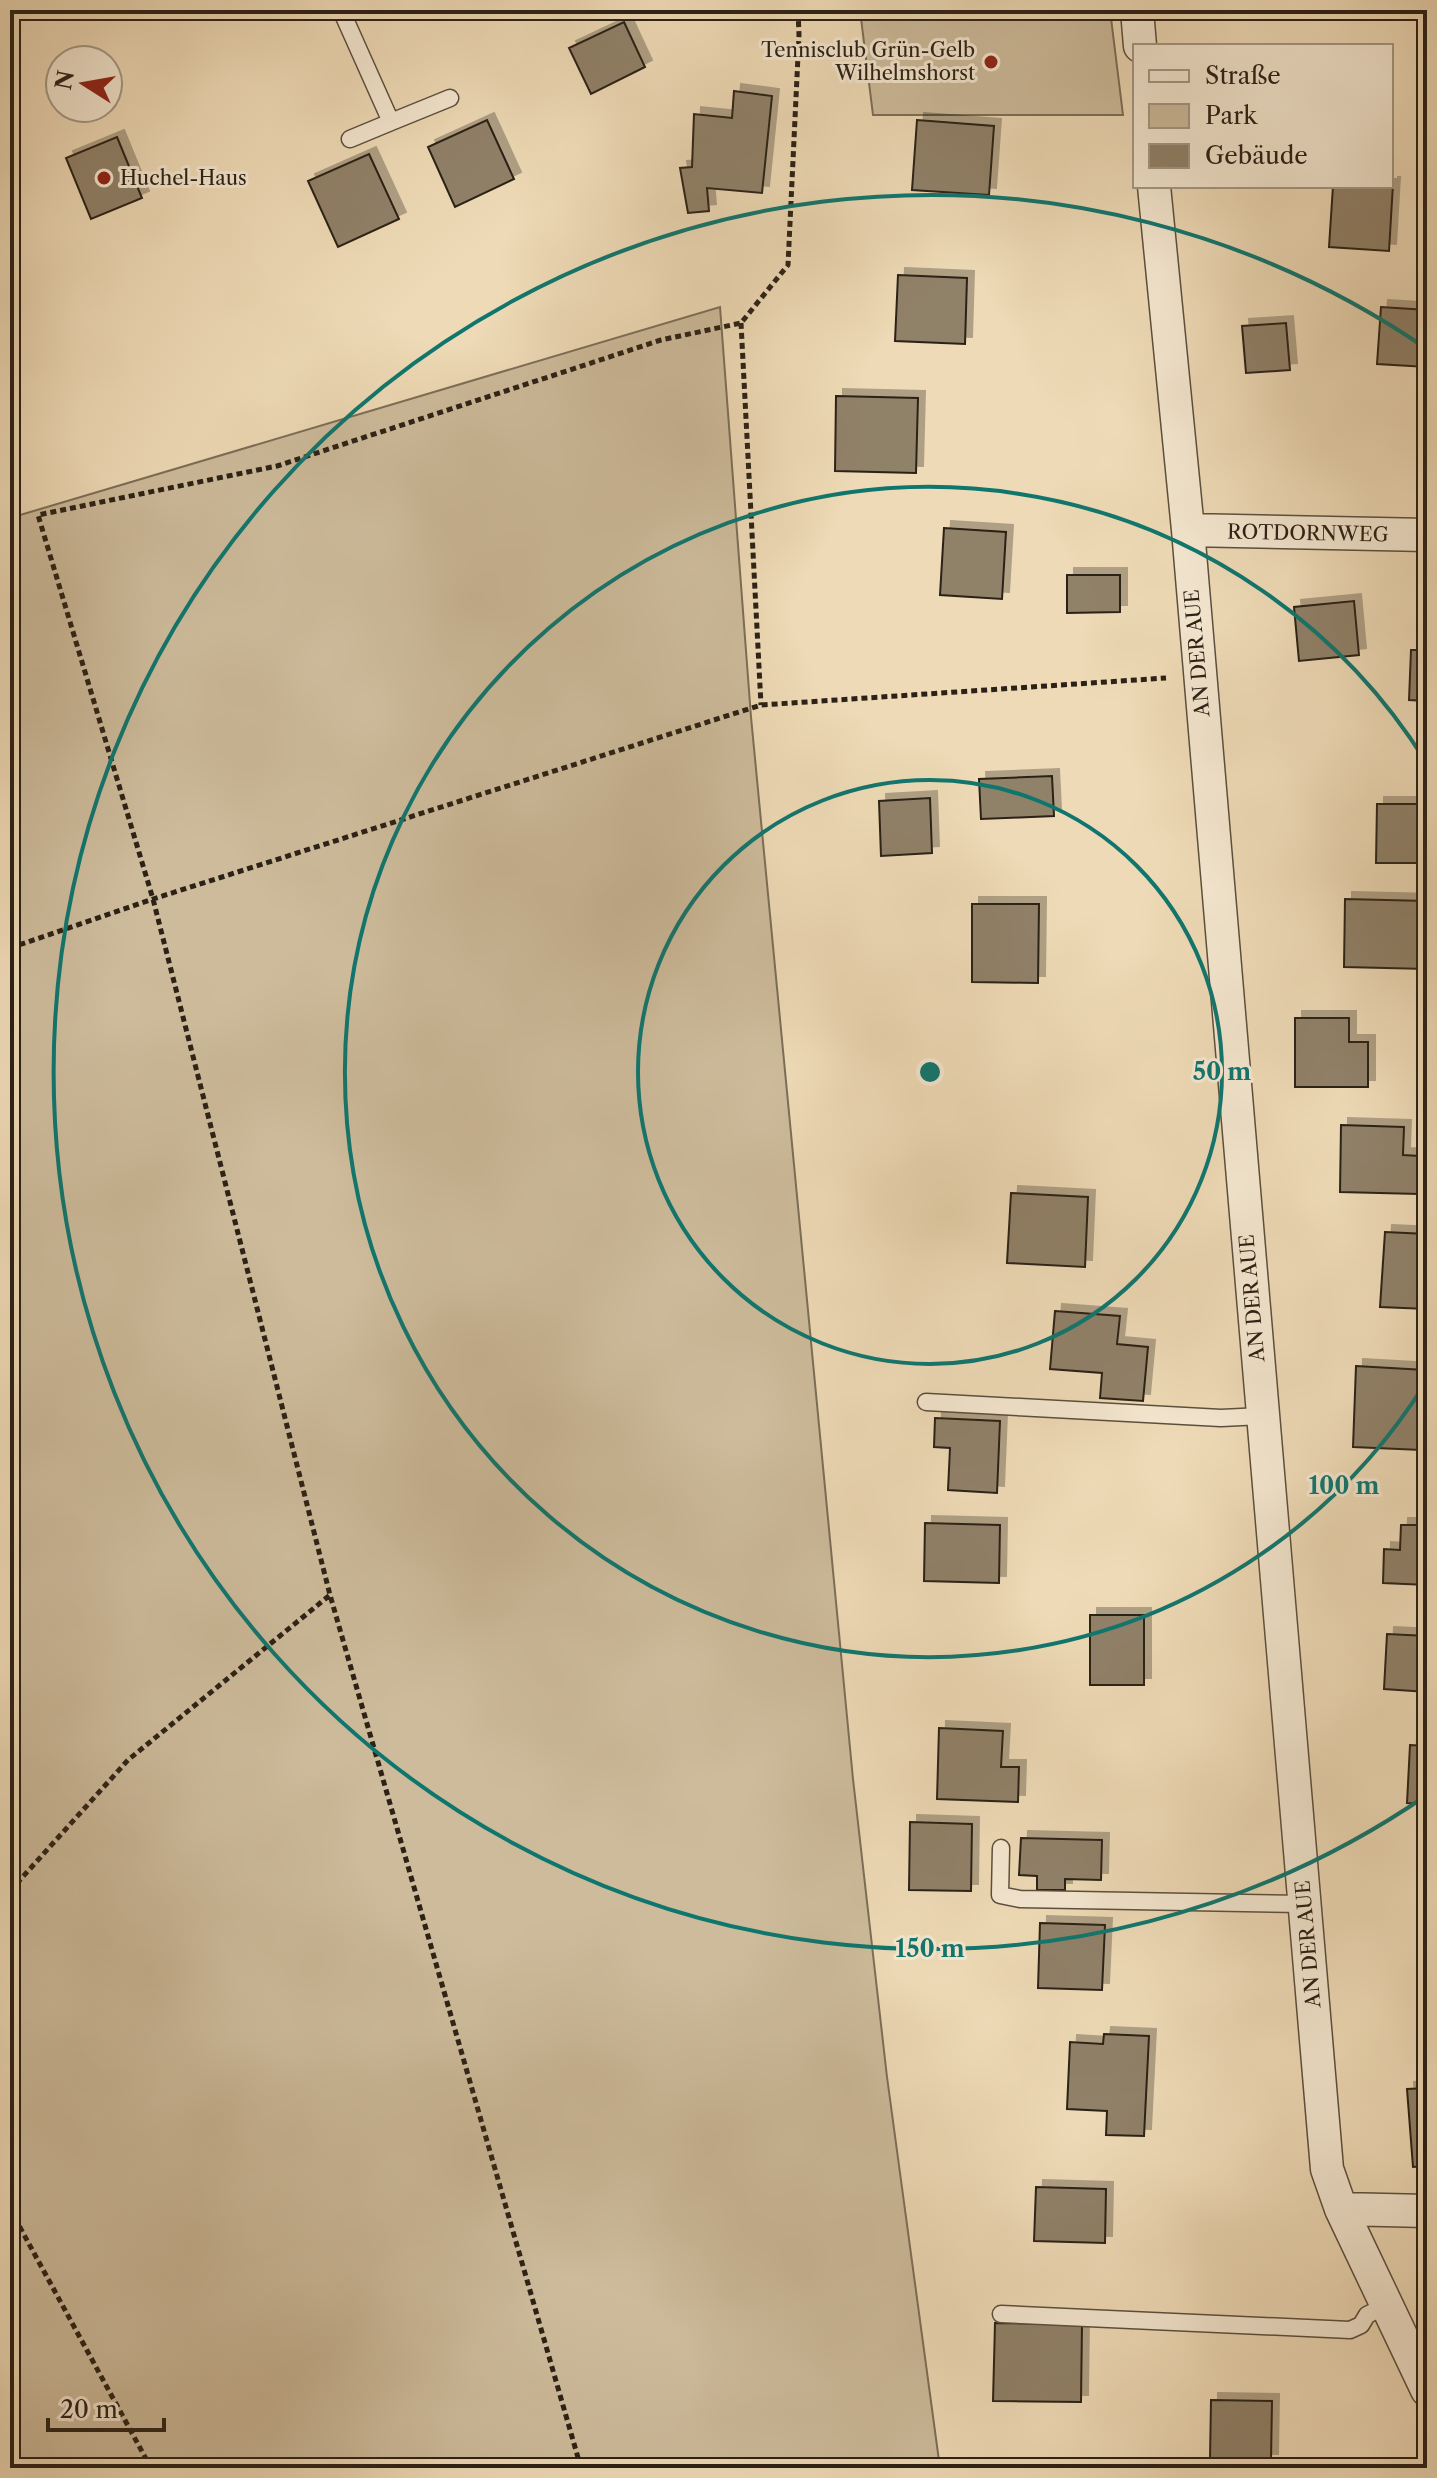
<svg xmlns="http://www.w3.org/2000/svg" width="1437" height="2478" font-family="'Libre Caslon Text',serif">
<defs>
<filter id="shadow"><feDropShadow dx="7" dy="-7" stdDeviation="0" flood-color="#0004"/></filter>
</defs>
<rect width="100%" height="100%" fill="#eedab6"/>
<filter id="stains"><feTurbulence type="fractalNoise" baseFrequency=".0025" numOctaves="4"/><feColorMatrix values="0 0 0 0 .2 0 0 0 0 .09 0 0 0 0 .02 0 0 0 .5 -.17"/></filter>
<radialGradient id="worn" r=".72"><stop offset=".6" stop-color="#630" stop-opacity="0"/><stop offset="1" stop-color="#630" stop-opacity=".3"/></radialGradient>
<!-- green -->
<path fill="#cdbb9b" stroke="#7c6e58" stroke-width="2" d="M860,10H1110L1123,115H873Z
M720,307L751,717L853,1779L887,2077L940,2468H10V518Z"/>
<!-- building -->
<path fill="#908169" stroke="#2b2116" stroke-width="2" filter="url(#shadow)" d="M624,22L645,67L591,94L569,48Z
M734,91L772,96L762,193L707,188L709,211L688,213L680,168L692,167L694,114L732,118Z
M487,120L514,179L455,207L428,147Z
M917,120L994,126L989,195L912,190Z
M117,137L142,198L91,219L66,158Z
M369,154L399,219L338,247L308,181Z
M1391,184H1393L1389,251L1329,247L1333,186H1391Z
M898,275L967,278L965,344L895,341Z
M1381,307L1427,310V367L1377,364Z
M1286,323L1290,370L1246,373L1242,326Z
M836,396L918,398L916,473L835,471Z
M944,528L1006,532L1002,599L940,595Z
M1067,575H1120V612L1067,613Z
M1354,601L1359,655L1299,661L1294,607Z
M1411,650H1427V701L1409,700Z
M1052,776L1054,816L981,819L979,779Z
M930,798L932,853L881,856L879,801Z
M1377,804H1422V863H1376Z
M1345,899L1427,901V969L1344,967Z
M972,904H1039L1038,983L972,982Z
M1295,1018H1349V1042H1368V1087H1295Z
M1341,1125L1404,1127L1403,1155L1420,1156L1419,1194L1340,1192Z
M1011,1193L1088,1197L1085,1267L1007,1263Z
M1385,1232L1427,1234V1309L1380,1307Z
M1055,1311L1120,1316L1117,1344L1148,1347L1143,1401L1100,1398L1102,1373L1050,1369Z
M1356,1366L1425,1370L1421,1450L1353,1447Z
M935,1418L1000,1421L997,1493L948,1490L950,1448L934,1447Z
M925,1523L1000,1525L999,1583L924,1581Z
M1401,1525H1427V1585L1383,1583L1384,1549L1400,1550Z
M1090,1615H1144V1685H1090Z
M1387,1634L1427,1636V1692L1384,1689Z
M939,1728L1003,1731L1001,1767H1019L1018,1802L937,1799Z
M1410,1745L1427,1746V1804L1407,1803Z
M910,1822L972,1824L971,1891L909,1890Z
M1021,1838L1102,1840L1101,1880L1065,1879V1890H1037V1876L1019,1875Z
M1040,1923L1105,1925L1102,1990L1038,1988Z
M1104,2034L1149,2036L1144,2136L1106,2135L1107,2111L1067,2109L1070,2042L1103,2044Z
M1427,2088V2166L1413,2167L1407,2089Z
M1036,2187L1106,2189L1105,2243L1034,2241Z
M995,2323L1082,2324L1081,2402L993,2401Z
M1211,2400L1272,2401L1271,2461L1210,2460Z"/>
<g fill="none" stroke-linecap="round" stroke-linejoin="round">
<defs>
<path id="service" d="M341,10L391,122L450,98
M350,139L391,122
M926,1402L1221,1418L1262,1416
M1001,1848L1000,1895L1020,1899L1304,1904
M1001,2314L1350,2330L1361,2325L1367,2315L1387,2305"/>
<path id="minor" d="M1137,10L1140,46
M1154,186L1188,530L1327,2169L1341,2209L1427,2390
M1188,530L1427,535
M1341,2209L1427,2211"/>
</defs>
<!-- service casing -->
<use href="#service" stroke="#5c4f3e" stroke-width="19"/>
<!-- minor casing -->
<use href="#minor" stroke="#5c4f3e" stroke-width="35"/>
<!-- path -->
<path stroke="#2b2116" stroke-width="5" stroke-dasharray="6 4" stroke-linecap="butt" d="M741,323L761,705
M10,948L153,899L761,705L1166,678
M10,1891L128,1760L330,1595
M10,2209L151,2468
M581,2468L330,1595L153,899L38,515L277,466L661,340L741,323L788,265L799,35L798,10"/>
<!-- service -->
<use href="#service" stroke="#f4e7d0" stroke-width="16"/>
<!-- minor -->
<use href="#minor" stroke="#f4e7d0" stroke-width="32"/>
</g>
<!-- distance rings -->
<g fill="none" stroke="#0f766e" stroke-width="4">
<circle cx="930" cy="1072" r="292"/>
<path d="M1426 1382A585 585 0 1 1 1426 762"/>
<path d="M1427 1795A877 877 0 1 1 1427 349"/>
</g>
<!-- markers -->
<g fill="#8f2418" stroke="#f4e7d0" stroke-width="3">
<circle cx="991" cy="62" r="8"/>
<circle cx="104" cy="178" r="8"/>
</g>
<g text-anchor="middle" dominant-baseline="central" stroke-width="6" stroke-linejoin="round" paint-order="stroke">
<!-- poi labels -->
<g font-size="20" fill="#2b2116" stroke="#f4e7d0" text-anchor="end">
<text x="975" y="50">Tennisclub Grün-Gelb<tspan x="975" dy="23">Wilhelmshorst</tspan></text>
<text x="120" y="178" text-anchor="start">Huchel-Haus</text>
</g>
<!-- street labels -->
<g font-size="20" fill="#2b2116" stroke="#f4e7d0">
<text transform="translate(1308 533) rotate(1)">ROTDORNWEG</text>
<text transform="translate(1197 653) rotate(-95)">AN DER AUE</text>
<text transform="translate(1252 1298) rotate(-95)">AN DER AUE</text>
<text transform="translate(1308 1944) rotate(-95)">AN DER AUE</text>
</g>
</g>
<circle cx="930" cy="1072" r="12" fill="#0f766e" stroke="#f4e7d0" stroke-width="4"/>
<g font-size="24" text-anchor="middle" font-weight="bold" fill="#0f766e" stroke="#f4e7d0" stroke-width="6" stroke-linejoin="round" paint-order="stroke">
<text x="1222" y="1080">50 m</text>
<text x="1344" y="1494">100 m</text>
<text x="930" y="1957">150 m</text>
</g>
<!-- margin -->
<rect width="1437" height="2478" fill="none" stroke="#eedab6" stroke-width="40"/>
<rect x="12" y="12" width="1413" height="2454" fill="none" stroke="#2b2116" stroke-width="4"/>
<rect x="20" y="20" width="1397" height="2438" fill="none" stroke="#2b2116" stroke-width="2"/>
<!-- legend -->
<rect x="1133" y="44" width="260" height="144" fill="#f4e7d0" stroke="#a49886" stroke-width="2"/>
<rect x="1149" y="70" width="40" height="12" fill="#f4e7d0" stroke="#a49886" stroke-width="2"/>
<text x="1205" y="84" font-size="24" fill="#2b2116">Straße</text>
<rect x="1149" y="104" width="40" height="24" fill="#cdbb9b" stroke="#a49886" stroke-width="2"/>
<text x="1205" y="124" font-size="24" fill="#2b2116">Park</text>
<rect x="1149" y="144" width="40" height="24" fill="#908169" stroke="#a49886" stroke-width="2"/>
<text x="1205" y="164" font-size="24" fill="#2b2116">Gebäude</text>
<!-- north arrow -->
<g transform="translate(84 84) rotate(281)"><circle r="38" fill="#f4e7d0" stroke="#a49886" stroke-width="2"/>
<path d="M0-6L14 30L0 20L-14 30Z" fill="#8f2418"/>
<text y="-12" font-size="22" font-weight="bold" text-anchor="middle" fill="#2b2116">N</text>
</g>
<!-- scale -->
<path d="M48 2418v12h116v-12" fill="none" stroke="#2b2116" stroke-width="4"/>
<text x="60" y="2418" font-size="24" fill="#2b2116" stroke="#f4e7d0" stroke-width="6" paint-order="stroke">20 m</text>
<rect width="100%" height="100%" filter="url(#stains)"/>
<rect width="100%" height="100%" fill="url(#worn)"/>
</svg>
